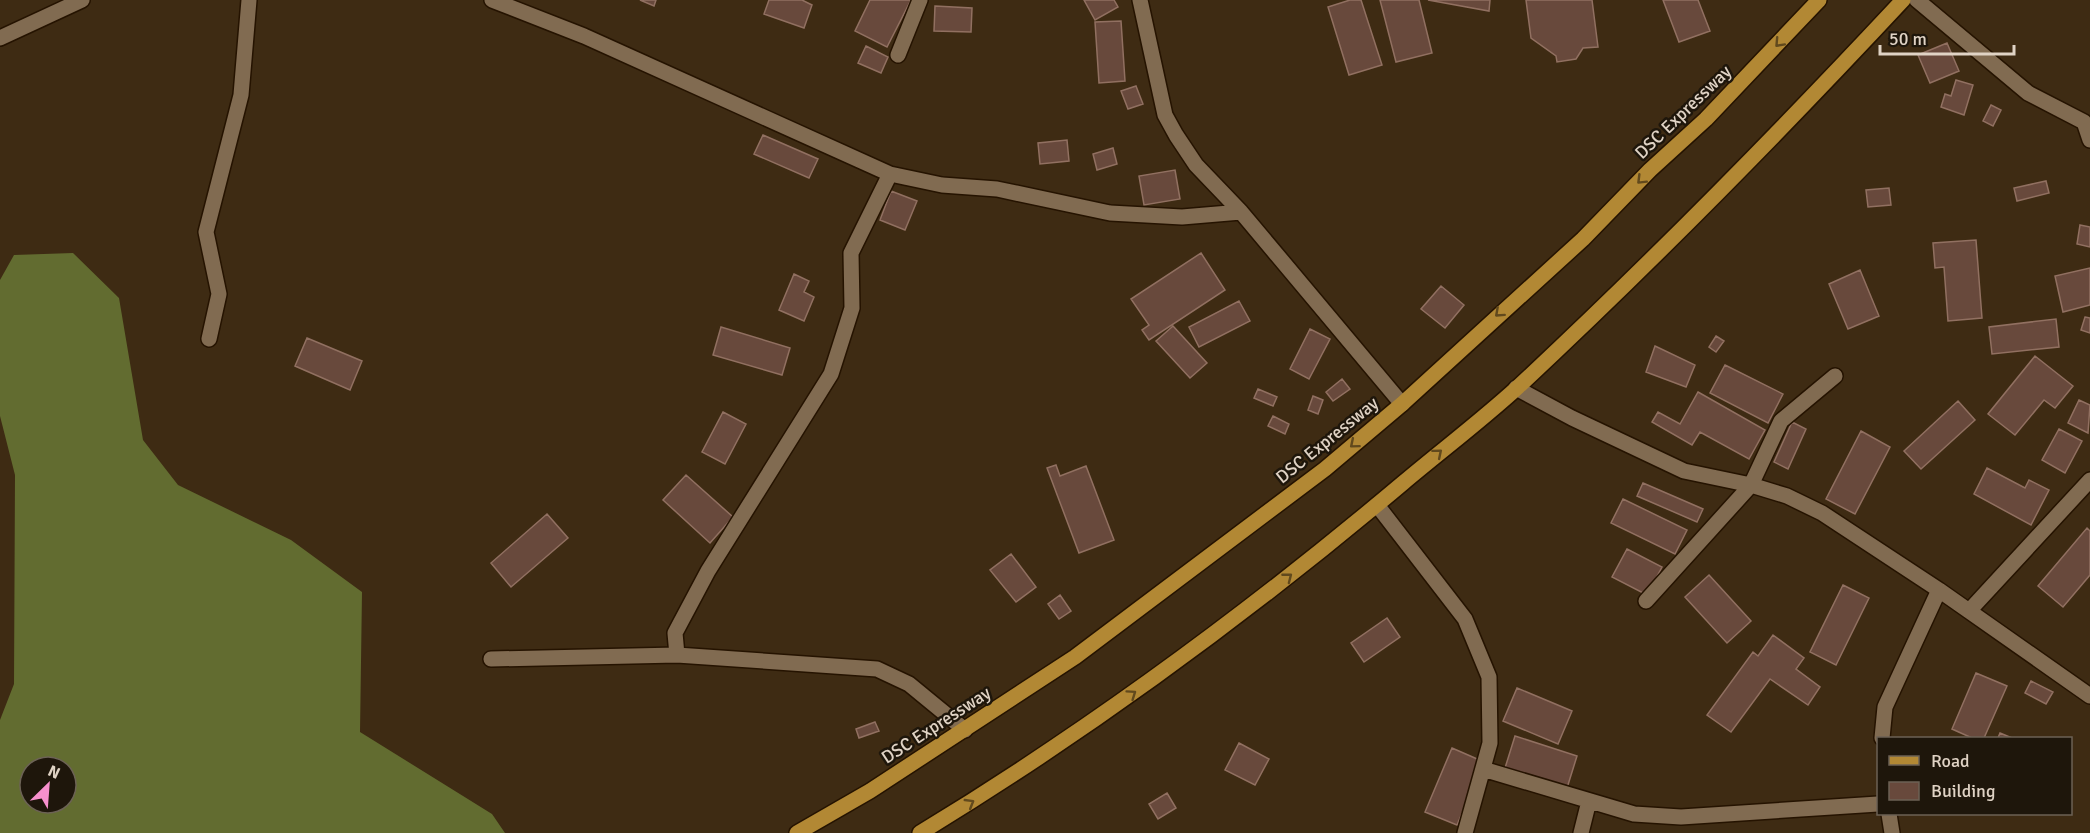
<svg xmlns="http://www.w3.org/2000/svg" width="2090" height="833" font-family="Signika,sans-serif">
<rect width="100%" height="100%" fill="#3e2b13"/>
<!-- forest -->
<path fill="#626c30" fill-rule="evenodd" d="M73,253L119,298L143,440L178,485L291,540L362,592L360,732L492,814L505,833H0V720L14,684L15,475L0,416V280L14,255ZM30,767H66V803H30Z"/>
<!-- building -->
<path fill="#68493c" stroke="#917061" stroke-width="1.5" d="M640,0H656L654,6Z
M769,0H802L812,5L804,28L764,14Z
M870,0H911L887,47L855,31Z
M1084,0H1114L1118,7L1095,20Z
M1350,0H1361L1382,65L1349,75L1328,7Z
M1380,0H1419L1432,53L1396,62Z
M1428,0H1490L1489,11Z
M1526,0H1592L1598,47L1583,48L1576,59L1557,62L1556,56L1531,38Z
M1663,0H1698L1710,31L1679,42Z
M935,6L972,8L971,32L934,31Z
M1121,21L1125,81L1099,83L1095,22Z
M1947,43L1959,71L1930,83L1918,55Z
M866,46L888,57L881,73L858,63Z
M1956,80L1973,85L1964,115L1941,107L1945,94L1951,96Z
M1136,86L1143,104L1128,109L1121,91Z
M1991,105L2001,110L1993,126L1983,121Z
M763,135L818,159L809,178L754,154Z
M1067,140L1069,161L1040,164L1038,143Z
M1113,148L1117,164L1097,170L1093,154Z
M1175,170L1180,199L1144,205L1139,176Z
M2046,181L2049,193L2017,201L2014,188Z
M1889,188L1891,205L1868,207L1866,190Z
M891,191L917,201L905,230L880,220Z
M2080,225L2090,227V247L2077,244Z
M1976,240L1982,318L1948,321L1944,267L1935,268L1933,243Z
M1201,253L1225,290L1149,340L1142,330L1149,325L1131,299Z
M2090,268V305L2063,312L2055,276Z
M1860,270L1879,316L1848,329L1829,284Z
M794,274L809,281L804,292L814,297L804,321L779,310Z
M1441,286L1464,305L1445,328L1421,309Z
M1239,301L1250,321L1199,347L1189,327Z
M2085,317L2090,318V333L2081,330Z
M2056,319L2059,347L1992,354L1989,327Z
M1173,326L1207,363L1190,378L1156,341Z
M721,327L790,348L782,375L713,355Z
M1310,329L1330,339L1309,379L1290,369Z
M1716,336L1724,341L1716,352L1709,347Z
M307,338L362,361L350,390L295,366Z
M1655,346L1695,365L1686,387L1646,372Z
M2035,356L2073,386L2055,408L2044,400L2015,435L1988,414Z
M1725,365L1783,394L1768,423L1710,393Z
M1342,379L1350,389L1333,401L1326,392Z
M1258,389L1277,397L1273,406L1254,398Z
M1698,392L1765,430L1749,459L1700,432L1692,445L1652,422L1658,412L1680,424Z
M1313,396L1323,400L1318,414L1308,410Z
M2079,400L2090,405L2088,433L2068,423Z
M1958,401L1975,420L1921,469L1904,451Z
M723,412L746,424L725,464L702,452Z
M1273,416L1289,424L1285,434L1268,426Z
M1792,422L1806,429L1788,469L1774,462Z
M2059,429L2082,441L2065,473L2042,460Z
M1861,431L1890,447L1855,514L1826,499Z
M1056,465L1060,476L1086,466L1114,540L1079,553L1047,468Z
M1987,468L2025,488L2029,480L2049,490L2031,525L1974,494Z
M686,475L733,517L710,543L663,500Z
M1643,483L1703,509L1697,522L1637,496Z
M1623,499L1687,530L1675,554L1611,523Z
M547,514L568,538L511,587L491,563Z
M2087,528L2090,531V575L2063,607L2038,586Z
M1627,549L1662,567L1647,595L1612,577Z
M1011,554L1036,587L1016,602L990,570Z
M1709,575L1751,621L1727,643L1685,597Z
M1843,585L1869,598L1836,665L1810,652Z
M1060,595L1071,611L1059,619L1048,604Z
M1387,618L1400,637L1364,662L1351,643Z
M1773,635L1804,658L1796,669L1820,687L1808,705L1770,679L1731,732L1707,715L1753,652L1758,656Z
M1976,673L2007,686L1984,738H1972L1952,729Z
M2031,681L2053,692L2046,704L2025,693Z
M1517,688L1572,711L1558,744L1503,721Z
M875,722L879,731L859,738L856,729Z
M2000,733L2012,738H1998Z
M1515,736L1577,756L1567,788L1505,768Z
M1239,743L1269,759L1255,785L1225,770Z
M1452,748L1484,762L1457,825L1425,812Z
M1167,793L1176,808L1158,819L1149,804Z"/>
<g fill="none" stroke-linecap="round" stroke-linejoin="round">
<defs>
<path id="street" d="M492,0L584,36L890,174L942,185L997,189L1110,213L1182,217L1241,212
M1140,0L1165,115L1176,135L1196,165L1241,212L1402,404
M1917,0L2028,93L2084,122L2090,140
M0,38L82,0
M898,55L920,0
M209,339L219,294L206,232L241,95L249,0
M1516,388L1572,418L1684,471L1751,485L1787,496L1822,513L1939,590L2090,696
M1377,505L1465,619L1489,677L1490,743L1465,833
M1646,601L1751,485L1781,421L1835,376
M1969,611L2090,480
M677,655L675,633L708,571L831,374L852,308L851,253L890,174
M491,659L677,655L877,669L909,684L965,730
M1882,738L1885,707L1939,590
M1483,769L1634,814L1681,817L1878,804
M1889,814L1892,833
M1581,833L1589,801"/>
<path id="primary" d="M797,833L870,791L1075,657L1325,469L1402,404L1583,239L1650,170L1706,119L1819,0
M920,833C1091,729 1251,611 1403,483C1441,451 1482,420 1518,387C1651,263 1779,133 1903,0"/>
</defs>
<!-- street casing -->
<use href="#street" stroke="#251300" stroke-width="18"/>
<!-- primary casing -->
<use href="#primary" stroke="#251300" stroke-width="18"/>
<!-- street -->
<use href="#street" stroke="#816b51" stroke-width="15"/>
<!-- primary -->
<use href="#primary" stroke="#b28834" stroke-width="15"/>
</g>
<!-- one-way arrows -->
<defs><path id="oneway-chevron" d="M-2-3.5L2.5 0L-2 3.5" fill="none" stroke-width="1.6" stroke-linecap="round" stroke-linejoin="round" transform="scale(1.5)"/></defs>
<g stroke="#61491d">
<use href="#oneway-chevron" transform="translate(1779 43) rotate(133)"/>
<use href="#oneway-chevron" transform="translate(1641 180) rotate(135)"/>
<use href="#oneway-chevron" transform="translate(1499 313) rotate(138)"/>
<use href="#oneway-chevron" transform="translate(1354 444) rotate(140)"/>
<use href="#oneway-chevron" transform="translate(1438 453) rotate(-40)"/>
<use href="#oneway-chevron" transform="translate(1288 577) rotate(-38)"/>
<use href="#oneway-chevron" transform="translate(1132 694) rotate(-35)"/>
<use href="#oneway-chevron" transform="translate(970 803) rotate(-31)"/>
</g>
<g text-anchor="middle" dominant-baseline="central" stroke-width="5" stroke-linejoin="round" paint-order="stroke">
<!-- street labels -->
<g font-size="18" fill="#e0d3c5" stroke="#1e160b">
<text transform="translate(1683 112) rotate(-44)">DSC Expressway</text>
<text transform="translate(1327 440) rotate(-39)">DSC Expressway</text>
<text transform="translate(936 725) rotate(-33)">DSC Expressway</text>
</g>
</g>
<!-- legend -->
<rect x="1877" y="737" width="195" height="78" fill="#1e160b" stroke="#6c6255" stroke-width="1.5"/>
<rect x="1889" y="756" width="30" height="9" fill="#b28834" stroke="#6c6255" stroke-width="1.5"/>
<text x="1931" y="767" font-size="18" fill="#e0d3c5">Road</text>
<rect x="1889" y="782" width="30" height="18" fill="#68493c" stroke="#6c6255" stroke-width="1.5"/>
<text x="1931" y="797" font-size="18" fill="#e0d3c5">Building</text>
<!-- north arrow -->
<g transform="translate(48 785) rotate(25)"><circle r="28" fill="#1e160b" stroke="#6c6255" stroke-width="1.5"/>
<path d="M0-4.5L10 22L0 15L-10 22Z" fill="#f790cd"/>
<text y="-9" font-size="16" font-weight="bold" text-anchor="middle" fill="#e0d3c5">N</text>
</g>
<!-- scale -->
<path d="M1880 45v9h134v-9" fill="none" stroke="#e0d3c5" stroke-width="3"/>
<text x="1889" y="45" font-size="18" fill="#e0d3c5" stroke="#1e160b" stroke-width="4.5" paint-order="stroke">50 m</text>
</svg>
